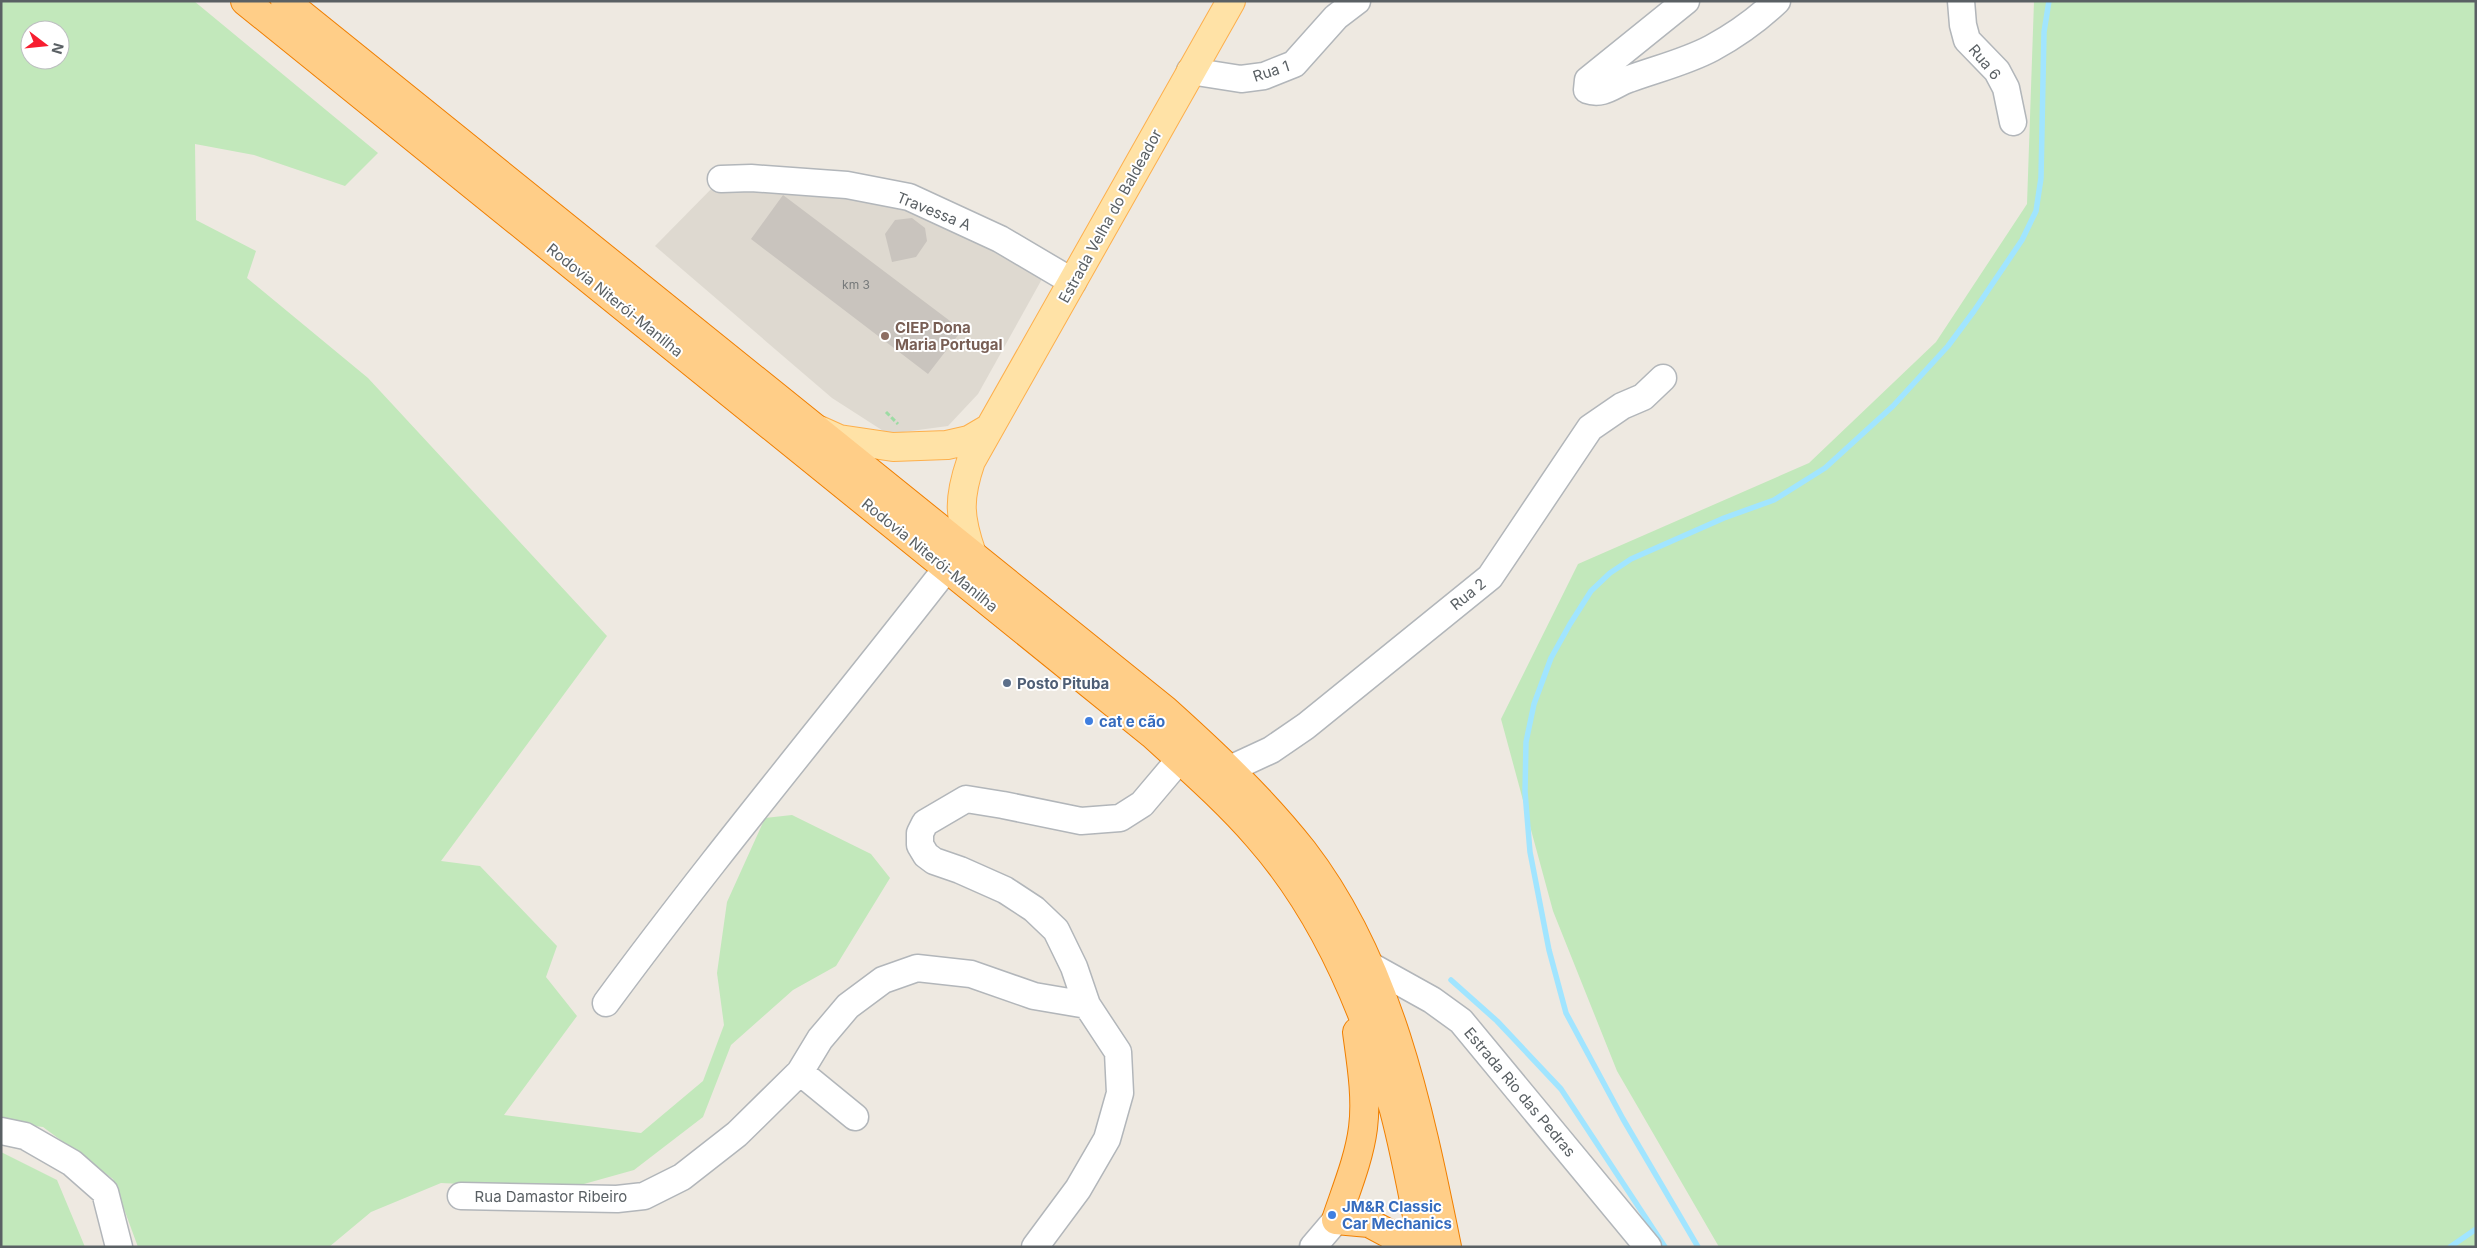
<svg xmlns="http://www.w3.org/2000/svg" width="2477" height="1248" font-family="Inter,sans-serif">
<rect width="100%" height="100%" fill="#eee9e1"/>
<!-- education -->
<path fill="#ded9d0" d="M721,179L847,185L959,231L1042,279L978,394L948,426L888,434L832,398L655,246Z"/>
<!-- green -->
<path fill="#c2e8bb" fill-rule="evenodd" d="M1,1H194L378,153L345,186L254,155L195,144L196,220L256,251L247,278L368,378L607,636L441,861L480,866L557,946L546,977L577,1016L504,1115L641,1133L703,1081L724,1025L717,973L727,902L765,818L792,815L871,854L890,878L836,966L793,990L731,1045L703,1117L634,1170L566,1189L441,1183L371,1212L329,1247H138L113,1179L43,1127L1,1122ZM30,30H60V60H30Z
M2034,1H2476V1247H1719L1617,1071L1553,911L1501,719L1578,564L1809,463L1936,342L2027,204Z
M1,1152L57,1180L85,1247H1Z"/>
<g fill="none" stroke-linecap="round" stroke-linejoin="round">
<!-- stream -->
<path stroke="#a1e5ff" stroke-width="5.5" d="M1451,980L1497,1021L1561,1089L1665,1247
M1698,1247L1623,1119L1566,1013L1549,950L1530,852L1525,792L1526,742L1534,704L1551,658L1570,624L1591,591L1610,573L1631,559L1724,518L1774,500L1825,468L1893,406L1948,346L1974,311L2022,240L2036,211L2041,178L2044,32L2049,1
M2450,1247L2476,1229"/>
</g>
<!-- building -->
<path fill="#c9c4be" d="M783,195L962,330L928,374L751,239Z
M912,218L925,228L927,241L916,257L892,262L885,234L895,220Z"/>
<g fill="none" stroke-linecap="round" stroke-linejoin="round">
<defs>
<path id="minor" d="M1686,1L1588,80L1587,90C1604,96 1614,84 1629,79C1656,69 1686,62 1712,48C1734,36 1758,19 1777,1
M1961,1L1963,25L1967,40L1997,71L2006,88L2013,122
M1190,71L1241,79L1264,76L1294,64L1336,17L1357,1
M721,179L751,178L847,185L909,197L1000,239L1073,282
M1230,769L1271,750L1306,726L1490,577L1590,428L1622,406L1643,397L1663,378
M1369,965L1432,1000L1461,1021L1648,1247
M606,1003C715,855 833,714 946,569
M800,1072L855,1117
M1,1131L25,1136L72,1163L105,1192L119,1247
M461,1196L617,1199L644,1196L682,1177L737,1134L800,1072L820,1039L848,1006L883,980L917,968L971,974L1034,996L1087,1005
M1035,1247L1078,1189L1107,1139L1120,1093L1118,1052L1087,1005L1074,967L1056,930L1034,909L1005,890L960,870L934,861L926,855L920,845V833L925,823L966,799L1003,805L1081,821L1120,818L1142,804L1180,759
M1313,1247L1336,1220"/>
<path id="major" d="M819,430L839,439L893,447L947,445L969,440L986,430
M972,554C959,517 958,499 971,461L1231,1"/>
<path id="highway" d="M245,1L1152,734C1188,767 1226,800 1258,837C1325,913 1367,1013 1394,1110C1406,1155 1414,1201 1423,1247
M285,1L1165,710C1215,755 1262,799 1303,851C1390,964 1419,1110 1447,1247
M1357,1032C1361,1062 1367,1097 1363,1128C1359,1159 1346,1190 1336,1220L1369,1223L1414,1247"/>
</defs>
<!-- minor casing -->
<use href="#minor" stroke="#b2b6ba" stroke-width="29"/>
<!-- major casing -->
<use href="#major" stroke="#fdaf4c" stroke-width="30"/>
<!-- highway casing -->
<use href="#highway" stroke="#f07f00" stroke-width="30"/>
<!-- path -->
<path stroke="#9ddba4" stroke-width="3" stroke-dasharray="5 2.5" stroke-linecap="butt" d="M886,412L898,424"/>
<!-- minor -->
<use href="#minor" stroke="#fff" stroke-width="26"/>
<!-- major -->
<use href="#major" stroke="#ffe2a6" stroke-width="28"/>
<!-- highway -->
<use href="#highway" stroke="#ffce88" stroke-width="28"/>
</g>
<!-- markers -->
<circle fill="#8d6e63" stroke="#fff" stroke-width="2" cx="885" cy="336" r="5"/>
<circle fill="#5c6f8a" stroke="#fff" stroke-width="2" cx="1007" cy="683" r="5"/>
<g fill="#3f7fe0" stroke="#fff" stroke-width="2">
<circle cx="1089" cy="721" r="5"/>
<circle cx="1332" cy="1215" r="5"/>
</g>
<g text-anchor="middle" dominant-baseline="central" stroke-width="4" stroke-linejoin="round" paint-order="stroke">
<!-- number labels -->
<g font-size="12" fill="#76797a">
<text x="856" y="284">km 3</text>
</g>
<!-- street labels -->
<g font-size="15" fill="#5a6064" stroke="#fff">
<text transform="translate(1985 62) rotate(50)">Rua 6</text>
<text transform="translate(1271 71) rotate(-18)">Rua 1</text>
<text transform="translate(934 211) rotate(22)">Travessa A</text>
<text transform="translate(1110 216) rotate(-61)">Estrada Velha do Baldeador</text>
<text transform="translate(615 300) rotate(39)">Rodovia Niterói-Manilha</text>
<text transform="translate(930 555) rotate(39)">Rodovia Niterói-Manilha</text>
<text transform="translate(1468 594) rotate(-39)">Rua 2</text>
<text transform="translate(1520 1092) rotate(50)">Estrada Rio das Pedras</text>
<text x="551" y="1196">Rua Damastor Ribeiro</text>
</g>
<!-- education labels -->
<g font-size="15" font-weight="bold" fill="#785e54" stroke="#fff" text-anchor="start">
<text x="895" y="327">CIEP Dona<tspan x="895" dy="17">Maria Portugal</tspan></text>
</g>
<!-- service labels -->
<g font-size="15" font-weight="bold" fill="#4e5e75" stroke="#fff" text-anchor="start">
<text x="1017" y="683">Posto Pituba</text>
</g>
<!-- shop labels -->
<g font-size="15" font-weight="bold" fill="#366cbe" stroke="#fff" text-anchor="start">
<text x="1099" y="721">cat e cão</text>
<text x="1342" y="1206">JM&amp;R Classic<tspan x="1342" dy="17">Car Mechanics</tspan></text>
</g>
</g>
<!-- border -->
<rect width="2477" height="1248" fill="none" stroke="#5a6064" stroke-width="5"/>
<!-- north arrow -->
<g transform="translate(45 45) rotate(106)"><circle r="24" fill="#ffffff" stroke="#bdbfc1"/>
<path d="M0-4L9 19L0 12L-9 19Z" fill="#f71e30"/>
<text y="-8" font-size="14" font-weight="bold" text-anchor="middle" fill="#5a6064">N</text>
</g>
</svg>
